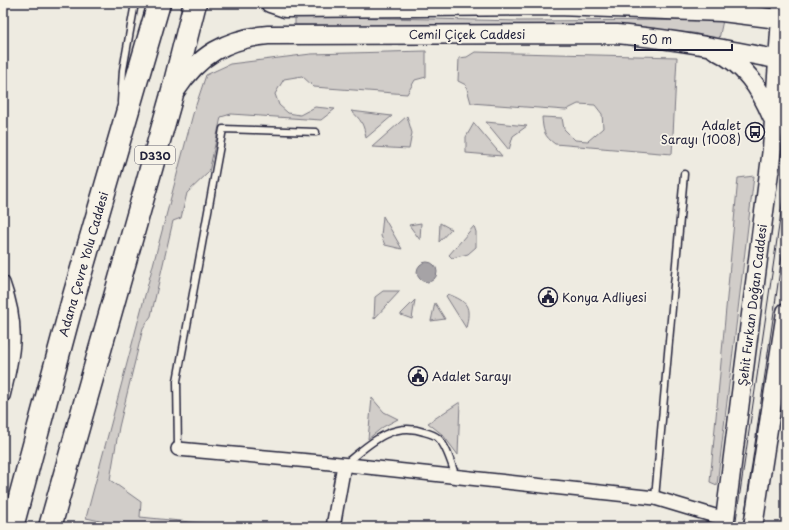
<svg xmlns="http://www.w3.org/2000/svg" width="789" height="530" font-family="'Playpen Sans',sans-serif">
<rect width="100%" height="100%" fill="#eeebe1"/>
<filter id="ink" filterUnits="userSpaceOnUse"><feTurbulence type="fractalNoise" baseFrequency=".025" numOctaves="2"/><feDisplacementMap in="SourceGraphic" scale="8" xChannelSelector="R" yChannelSelector="G"/><feConvolveMatrix kernelMatrix="1 2 1 2 8 2 1 2 1" color-interpolation-filters="sRGB"/></filter>
<g filter="url(#ink)">
<!-- green -->
<path fill="#d1cdc9" stroke="#7a7882" d="M295,16L519,21L723,20L719,39L693,33L644,29L295,25Z
M426,51V77L415,80L407,94L314,87L302,76L284,79L275,94L279,105L288,113L300,115L315,107L335,109L321,120L231,114L221,117L209,172L187,193L181,218L173,221L151,316L143,328L119,427L110,480L141,502L140,517L240,527H128L86,518L193,114L206,75L230,64L311,54Z
M475,52L677,57L672,154L555,144C544,136 543,131 542,117L562,118L564,129L575,140L588,141L603,128L602,114L595,105L578,104L566,110L471,103L466,85L458,81L459,58L467,57Z
M351,111L392,116L366,138C364,125 361,119 351,111Z
M407,116L412,133L409,149L372,147Z
M486,122L527,126L513,136L509,150Z
M474,123L502,156L466,153V137Z
M754,176L717,485L710,482L738,178Z
M383,216L402,249L385,245L381,236Z
M421,223L420,240L409,225Z
M440,223L451,229L439,242Z
M474,226L476,232V247L468,254L452,258L449,255Z
M383,291H400L374,319L375,297Z
M448,294C468,302 471,306 466,328L446,296Z
M415,300L412,319L401,315V314Z
M435,303L445,319L431,321Z
M372,398L384,412L398,419L383,427L368,439Z
M460,402L458,455L443,435L428,423Z"/>
<!-- water -->
<path fill="#a6a3a6" stroke="#716f7b" d="M417 272a10 10 0 1 1 20 0a10 10 0 1 1-20 0Z"/>
<g fill="none" stroke-linecap="round" stroke-linejoin="round">
<defs>
<path id="lane" d="M121,102L123,70L135,3
M178,449L177,381L223,129L316,132
M345,464C367,446 392,420 424,432C428,433 435,435 438,438C447,446 452,466 456,477
M655,498L684,174"/>
<path id="street" d="M3,283C19,327 14,352 3,396
M178,449L321,462L655,498L725,519
M333,527L344,465"/>
<path id="secondary" d="M270,3L285,8L557,6L722,12L786,20
M715,50C744,64 760,88 772,117
M176,90C199,55 226,39 268,35L617,34C674,39 730,50 786,61
M724,527L772,149L782,3
M753,527L786,312"/>
<path id="highway" d="M12,527L74,296L159,3
M50,527L171,98L195,3"/>
</defs>
<!-- lane casing -->
<use href="#lane" stroke="#22223b" stroke-width="9"/>
<!-- street casing -->
<use href="#street" stroke="#22223b" stroke-width="16"/>
<!-- secondary casing -->
<use href="#secondary" stroke="#22223b" stroke-width="21"/>
<!-- highway casing -->
<use href="#highway" stroke="#22223b" stroke-width="25"/>
<!-- lane -->
<use href="#lane" stroke="#f7f3e8" stroke-width="6"/>
<!-- street -->
<use href="#street" stroke="#f7f3e8" stroke-width="13"/>
<!-- secondary -->
<use href="#secondary" stroke="#f7f3e8" stroke-width="18"/>
<!-- highway -->
<use href="#highway" stroke="#f7f3e8" stroke-width="22"/>
<!-- tram -->
<path stroke="#22223b" stroke-width="1" d="M735,527L786,178
M743,527L786,228"/>
</g>
</g>
<!-- icons -->
<defs>
<symbol id="bus-ring" viewBox="-11 -11 22 22"><circle r="9.5" fill="#f7f3e8" stroke="#22223b" stroke-width="1.5"/><path d="M-5-6H5V4H4V6H2V4H-2V6H-4V4H-5ZM-3.5-4V0h7V-4ZM-3.5 1.2v1.5H-2V1.2ZM2 1.2v1.5H3.5V1.2Z" fill="#22223b"/></symbol>
<symbol id="civic-ring" viewBox="-11 -11 22 22"><circle r="9.5" fill="#f7f3e8" stroke="#22223b" stroke-width="1.5"/><path d="M-.6-6.5H3V-4.5H.6V-3L4-1V1h2V6H-6V1h2V-1L-.6-3ZM-1.2 2.5V6h2.4V2.5Z" fill="#22223b"/></symbol>
</defs>
<g fill-rule="evenodd">
<use href="#bus-ring" x="744" y="121" width="22" height="22"/>
<use href="#civic-ring" x="537" y="286" width="22" height="22"/>
<use href="#civic-ring" x="407" y="365" width="22" height="22"/>
</g>
<g text-anchor="middle" dominant-baseline="central" stroke-width="3.5" stroke-linejoin="round" paint-order="stroke">
<!-- shield labels -->
<rect fill="#f7f3e8" stroke="#62616f" stroke-width="1" x="135" y="146" width="40" height="18" rx="3"/>
<g font-size="11" font-weight="bold" fill="#22223b">
<text x="155" y="155">D330</text>
</g>
<!-- street labels -->
<g font-size="12" fill="#22223b" stroke="#f7f3e8">
<text x="467" y="34">Cemil Çiçek Caddesi</text>
<text transform="translate(83 264) rotate(-74)">Adana Çevre Yolu Caddesi</text>
<text transform="translate(752 305) rotate(-83)">Şehit Furkan Doğan Caddesi</text>
</g>
<!-- poi labels -->
<g font-size="12" fill="#22223b" stroke="#f7f3e8" text-anchor="start">
<text x="741" y="125" text-anchor="end">Adalet<tspan x="741" dy="14">Sarayı (1008)</tspan></text>
<text x="562" y="297">Konya Adliyesi</text>
<text x="432" y="376">Adalet Sarayı</text>
</g>
</g>
<!-- margin -->
<rect width="789" height="530" fill="none" stroke="#f7f3e8" stroke-width="16"/>
<rect x="8" y="8" width="773" height="514" fill="none" stroke="#22223b" stroke-width="1.5" filter="url(#ink)"/>
<!-- scale -->
<path d="M635 44v6h97v-6" fill="none" stroke="#22223b" stroke-width="2"/>
<text x="641" y="44" font-size="12" fill="#22223b" stroke="#f7f3e8" stroke-width="3" paint-order="stroke">50 m</text>
</svg>
